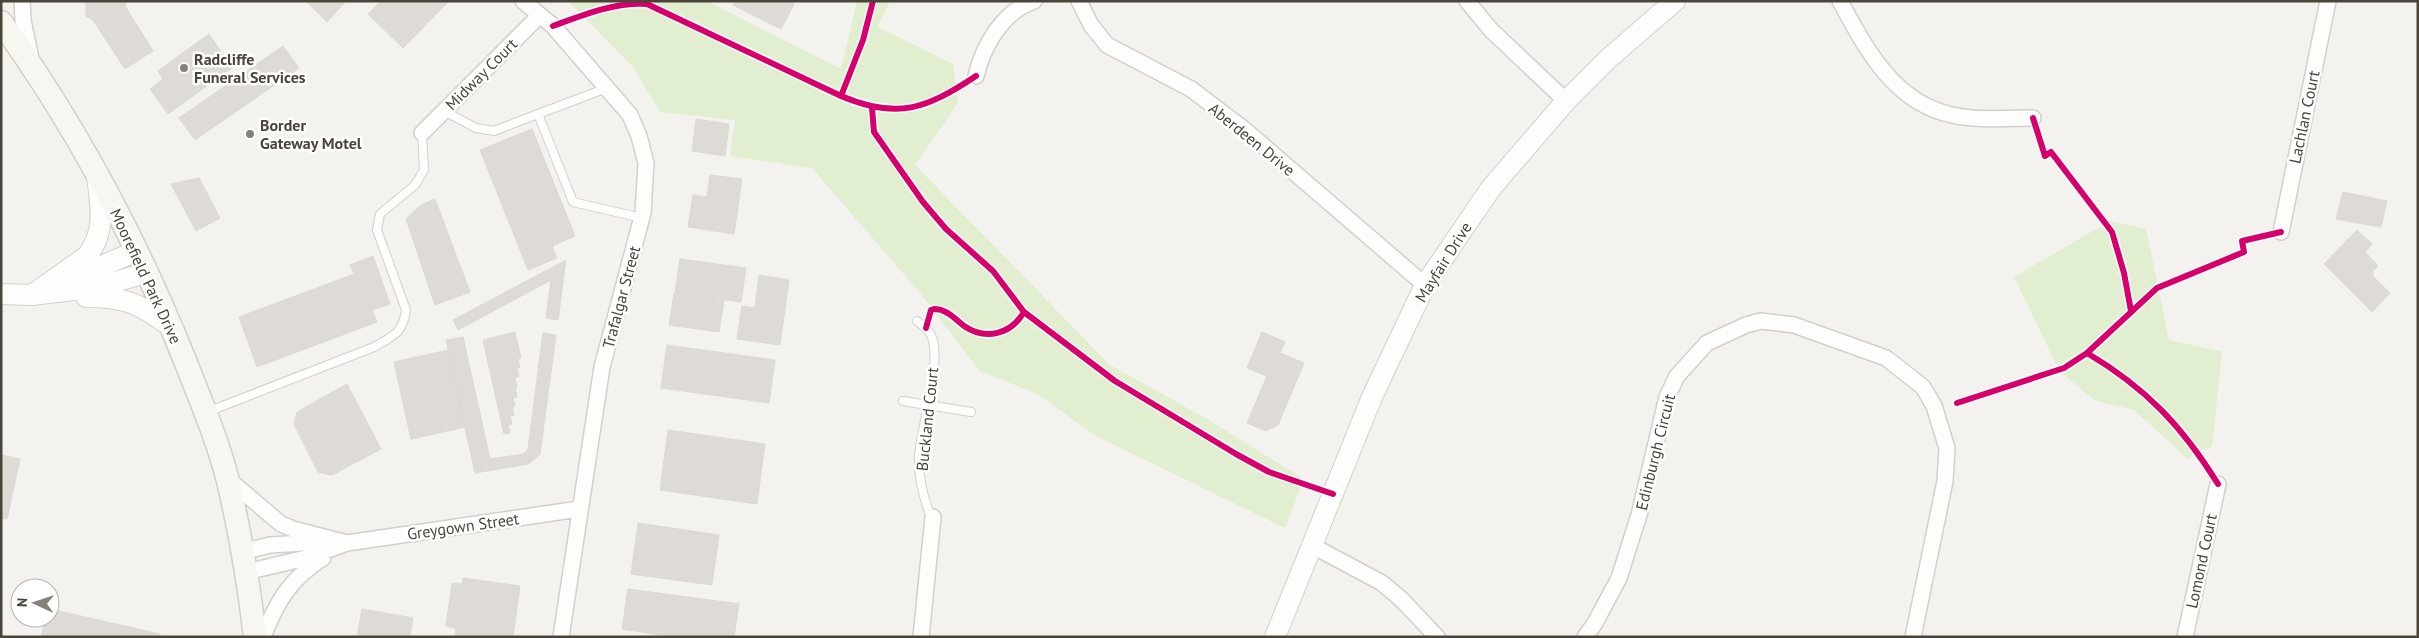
<svg xmlns="http://www.w3.org/2000/svg" width="2419" height="638" font-family="'PT Sans',sans-serif">
<rect width="100%" height="100%" fill="#f4f2ee"/>
<!-- green -->
<path fill="#e1eecf" d="M568,1H707L841,69L857,1H890L878,27L953,64L958,103L915,165L1110,365L1209,420L1304,479L1285,528L1096,436L1037,394L980,371L920,293L812,168L730,156L735,120L660,112L633,67Z
M2110,221L2146,229L2169,340L2222,352L2212,447L2200,450L2188,459L2134,410L2096,401L2060,372L2014,277Z"/>
<!-- building -->
<path fill="#dedbd6" stroke="#dcd9d4" d="M127,1L125,6L153,51L125,69L93,20L86,16V2Z
M306,1H346L327,22Z
M381,1H447L448,2L403,48L368,14Z
M734,1H789L794,4L781,29L733,5Z
M209,34L232,68L168,114L150,89L163,79L158,71Z
M283,46L299,68L195,140L179,118Z
M696,119L729,124L725,156L692,151Z
M532,129L575,236L552,246L557,258L528,270L480,150Z
M710,175L742,179L734,234L688,227L693,195L707,197Z
M199,178L220,218L196,231L171,184Z
M2343,192L2387,201L2381,227L2336,219Z
M435,199L470,292L435,305L406,219L421,205Z
M2357,230L2372,244L2365,252L2378,266L2373,271V276L2390,293L2372,312L2324,264Z
M373,256L390,304L372,310L377,322L257,367L239,317L354,274L350,265Z
M680,259L746,268L741,302L675,293Z
M566,260L558,320L546,318L551,280L458,330L453,320Z
M759,275L789,280L780,345L737,339L742,306L755,308Z
M674,294L724,301L719,332L669,325Z
M515,332L521,358L518,359L520,367L517,368L519,377H515L517,388H515L517,397L513,398L515,406L512,407L514,415L510,416L512,424L508,425L510,433L504,434L483,340Z
M1262,332L1285,342L1280,353L1304,363L1278,425L1266,431L1247,423L1267,376L1247,368Z
M543,333L556,335L540,454L529,464L475,473L446,340L463,337L490,459L524,454L528,449Z
M667,345L775,360L769,403L661,388Z
M448,350L465,427L411,439L394,362Z
M347,384L381,449L332,475L318,472L294,424L297,412Z
M668,430L765,444L757,504L660,490Z
M1,455L20,459L7,519L1,518Z
M638,523L719,535L712,585L631,574Z
M463,578L520,586L513,637H455L456,628L446,626L452,583L462,584Z
M628,589L739,604L734,637H675L622,629Z
M50,609L160,634V637H41L45,618H50Z
M362,609L413,618L410,637H357Z"/>
<g fill="none" stroke-linecap="round" stroke-linejoin="round">
<defs>
<path id="service" d="M607,88L538,114L573,202L642,218
M444,111L476,128L494,131L538,114
M917,321C922,325 928,329 931,335C943,358 921,428 919,456C918,478 924,500 932,520
M903,401L971,412
M207,412L374,347C393,336 403,333 406,310L377,230L380,214L415,185L424,170L422,133"/>
<path id="minor" d="M22,1L23,20L31,59
M523,1L553,26L630,115L639,136L646,163L643,213L602,367L561,637
M1079,1L1091,25L1107,45L1191,89L1245,130L1425,285
M1467,1L1491,30L1566,101
M1840,1C1866,49 1894,103 1952,115C1978,121 2007,118 2033,118
M976,76C983,46 1003,11 1034,1
M422,133L539,16
M2281,232L2328,1
M228,479L281,524L293,529L347,543
M1311,545L1382,583L1401,599L1437,637
M242,552L270,545L321,542
M246,572L306,558L347,543L579,509
M263,637C277,601 290,579 323,558
M921,637L933,517
M1585,637L1595,623L1619,578L1639,515L1667,397L1677,376L1707,343L1746,325L1761,321L1794,325L1886,358L1923,387L1934,406L1947,448L1945,481L1913,637
M2185,637L2218,484"/>
<path id="tertiary" d="M66,281L137,251
M1,294L32,295L99,287L148,272
M32,295L87,256C106,232 101,206 97,177
M86,297C126,297 138,303 170,326
M1275,637L1372,397L1425,285L1491,188L1566,101L1608,59L1675,1"/>
<path id="secondary" d="M1,22C77,127 138,243 186,363C201,401 218,441 228,481C240,532 249,585 255,637"/>
</defs>
<!-- service casing -->
<use href="#service" stroke="#d2d0cb" stroke-width="10"/>
<!-- minor casing -->
<use href="#minor" stroke="#d2d0cb" stroke-width="18"/>
<!-- tertiary casing -->
<use href="#tertiary" stroke="#d2d0cb" stroke-width="22"/>
<!-- secondary casing -->
<use href="#secondary" stroke="#d3cfc5" stroke-width="25"/>
<!-- service -->
<use href="#service" stroke="#fdfdfc" stroke-width="8"/>
<!-- minor -->
<use href="#minor" stroke="#fdfdfc" stroke-width="15"/>
<!-- tertiary -->
<use href="#tertiary" stroke="#fdfdfc" stroke-width="20"/>
<!-- secondary -->
<use href="#secondary" stroke="#f7f6f1" stroke-width="22"/>
<defs>
<path id="cycleway" d="M553,26C583,15 615,2 647,4L841,96C898,120 926,109 976,76
M841,96L863,40L873,1
M872,108L874,132L923,202L946,229L993,271L1024,312L1115,381L1236,454L1269,472L1333,494
M2033,118L2045,156L2051,152L2112,232L2124,273L2131,311
M926,328L931,310L934,309C947,309 955,319 964,326C986,341 1011,334 1024,312
M1957,403L2064,368L2087,353
M2218,484C2182,426 2146,388 2087,353L2157,288L2244,252L2242,241L2281,232"/>
</defs>
<!-- cycleway casing -->
<use href="#cycleway" stroke="#fff" stroke-width="9"/>
<!-- cycleway -->
<use href="#cycleway" stroke="#d6006c" stroke-width="6"/>
</g>
<!-- markers -->
<g fill="#868178" stroke="#fff" stroke-width="2">
<circle cx="184" cy="68" r="5"/>
<circle cx="250" cy="134" r="5"/>
</g>
<g text-anchor="middle" dominant-baseline="central" stroke-width="5" stroke-linejoin="round" paint-order="stroke">
<!-- poi labels -->
<g font-size="16" font-weight="bold" fill="#4b4439" stroke="#fff" text-anchor="start">
<text x="194" y="59">Radcliffe<tspan x="194" dy="18">Funeral Services</tspan></text>
<text x="260" y="125">Border<tspan x="260" dy="18">Gateway Motel</tspan></text>
</g>
<!-- street labels -->
<g font-size="16" fill="#4b4439" stroke="#fff">
<text transform="translate(481 74) rotate(-45)">Midway Court</text>
<text transform="translate(2304 117) rotate(-78)">Lachlan Court</text>
<text transform="translate(1252 139) rotate(39)">Aberdeen Drive</text>
<text transform="translate(1443 262) rotate(-58)">Mayfair Drive</text>
<text transform="translate(146 276) rotate(65)">Moorefield Park Drive</text>
<text transform="translate(621 297) rotate(-75)">Trafalgar Street</text>
<text transform="translate(927 419) rotate(-84)">Buckland Court</text>
<text transform="translate(1655 452) rotate(-76)">Edinburgh Circuit</text>
<text transform="translate(463 526) rotate(-8)">Greygown Street</text>
<text transform="translate(2201 561) rotate(-78)">Lomond Court</text>
</g>
</g>
<!-- border -->
<rect width="2419" height="638" fill="none" stroke="#4b4439" stroke-width="5"/>
<!-- north arrow -->
<g transform="translate(35 603) rotate(273)"><circle r="24" fill="#ffffff" stroke="#b7b4b0"/>
<path d="M0-4L9 19L0 12L-9 19Z" fill="#868178"/>
<text y="-8" font-size="14" font-weight="bold" text-anchor="middle" fill="#4b4439">N</text>
</g>
</svg>
